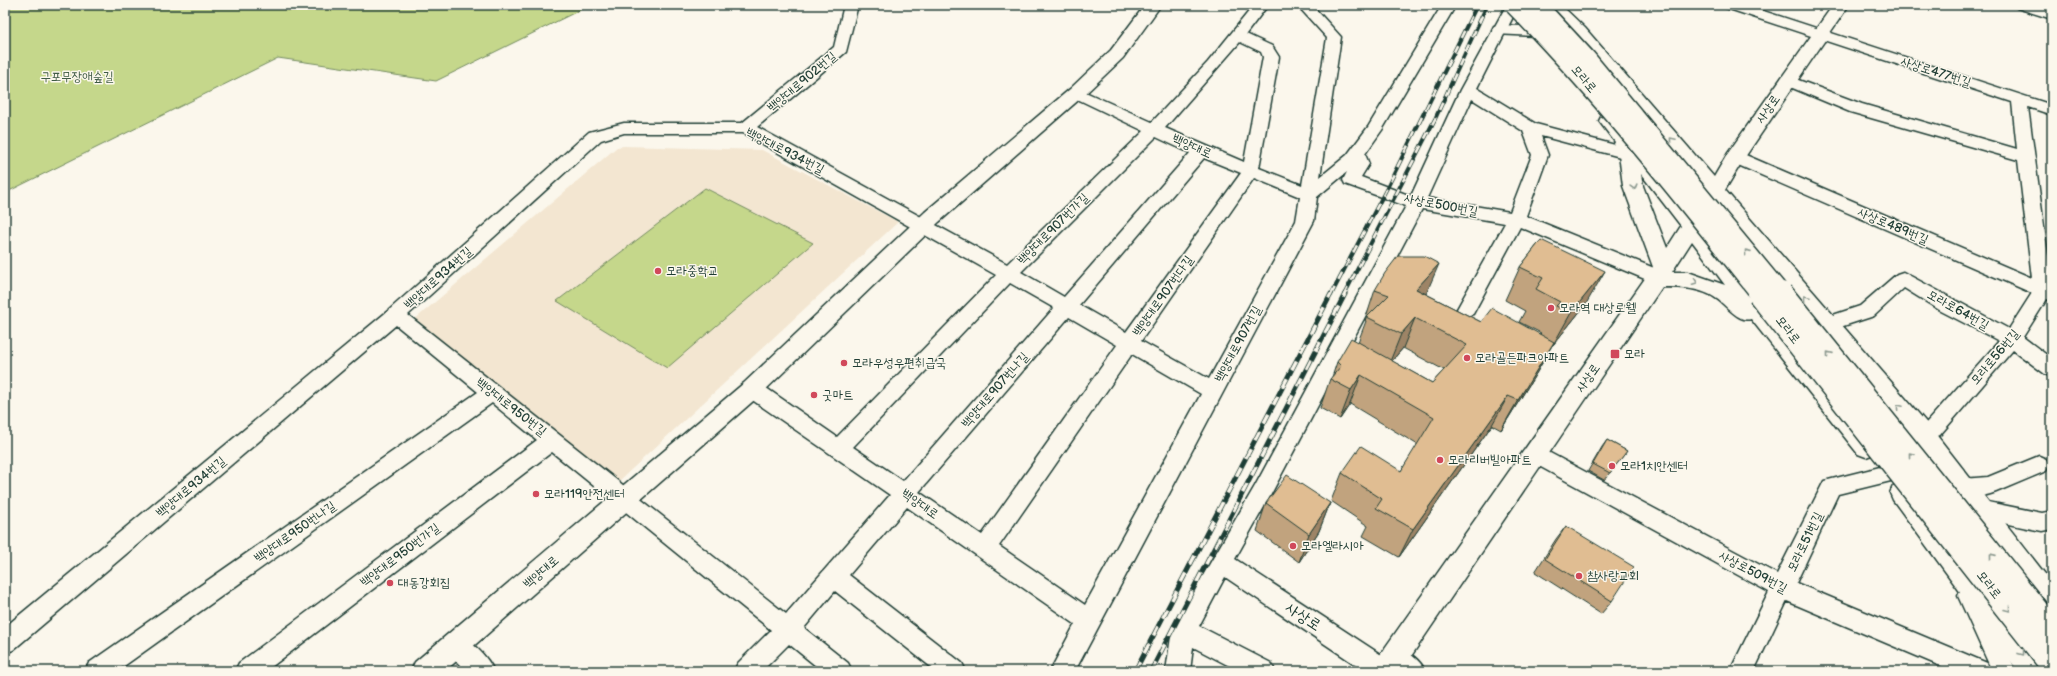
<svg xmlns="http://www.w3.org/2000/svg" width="2057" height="676" font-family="'Balsamiq Sans','Poor Story',sans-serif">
<rect width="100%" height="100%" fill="#fbf7ec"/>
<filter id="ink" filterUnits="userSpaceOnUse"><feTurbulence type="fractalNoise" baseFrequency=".025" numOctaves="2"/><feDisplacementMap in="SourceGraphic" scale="8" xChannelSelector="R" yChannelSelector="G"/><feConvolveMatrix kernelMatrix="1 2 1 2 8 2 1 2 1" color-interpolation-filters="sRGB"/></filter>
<g filter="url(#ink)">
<!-- built -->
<path fill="#f3e6d1" d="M624,146L762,150L898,222L619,481L414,320L617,147Z"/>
<!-- green -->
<path fill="#c5d78b" stroke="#728a60" d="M5,5H590L436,81L278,58L5,193Z
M705,188L813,243L667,368L557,301Z"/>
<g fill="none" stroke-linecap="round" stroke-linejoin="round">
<defs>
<path id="street" d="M844,5H858L846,52L757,127L1007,264L1144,131L1071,96L1068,93L1071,90H1081L1152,122L1208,62L1254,5H1268L1246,34L1272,46L1279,57L1259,168L1302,185L1327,38L1297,5H1312L1341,37L1320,177L1347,155L1368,127L1442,5H1456L1382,130L1365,154L1369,164L1361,177L1411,196L1460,90L1506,6L1519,5L1477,88L1536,124L1634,150L1636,154L1634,158L1628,159L1541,136L1548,155L1526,216L1664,272L1667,277L1664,282L1658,284L1652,282L1520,227L1473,314L1466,316L1459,314L1457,309L1505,223L1422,209L1269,498L1235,559L1383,656L1387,649L1395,646C1407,651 1420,659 1425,671H1365L1225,577L1199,626L1271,663L1275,671H1239L1193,647L1190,671H1166L1172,630L1176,622L1255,486L1406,206L1345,184L1343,180L1347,172L1317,197L1314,221L1075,671H1050L1075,624L907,507L849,575L962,663L966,671H936L835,591L804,628L848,663L852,671H822L789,644L762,671H734L738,663L771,630L552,452L266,671H235L239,663L537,440L492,403L117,671H85L89,663L478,392L396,325L13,650L5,653V627L389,310L589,132L624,123H742L834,47ZM1240,42L1261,52L1263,57L1244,162L1165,128ZM1472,99L1523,131L1532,155L1510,212L1427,198ZM624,133H743L996,275L837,437L759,383L752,381L745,383L742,389L745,395L890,495L786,614L408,315L601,140ZM1156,137L1190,153L1064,297L1021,272ZM1204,158L1241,173L1126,332L1079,305ZM1254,178L1300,197L1296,221L1209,379L1141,341ZM1010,283L1054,308L903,481L853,447ZM1069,317L1117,345L982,535L919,492ZM1132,354L1201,394L1085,605L999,546Z
M1724,5H1745L2052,105V115L2028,107L2052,286V301L2047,299L2023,337L2052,359V377L2045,374L2013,350L1940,435L1923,443L1916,441L1913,435L1916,429L1926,423L1999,341L1941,311L1904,288L1874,316L1828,331L1821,329L1819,324L1821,319L1860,306L1897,274L1903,272L2009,329L2032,293L1729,161L1727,157L1729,153L1735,152L1741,153L2032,278L2018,160L1850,112L1783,84L1780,81L1783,78H1793L1862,104L2017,149L2012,102L1726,8Z
M2015,5H2036L2052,10V19L2017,8Z
M1535,445L1777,574L1824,481L1888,465L1895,468L1898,474L1895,480L1838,494L1796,583L1987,663L1991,671H1952L1787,601L1754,671H1730L1769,592L1528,460L1525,454L1528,448Z
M2039,456L2046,459L2049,465L2046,471L1996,492C1984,497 1967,499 1955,494L1951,488L1955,482L1962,479L1988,477Z
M1978,500L2042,513L2052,511V529L2042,531L1970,516L1967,509L1970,502Z
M1969,586L1977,589L2016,671H1992L1958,596L1961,589Z
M456,634C471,640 488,657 494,671H466L448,653L444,645L448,637Z"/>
<path id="secondary" d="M1145,5H1161L1123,58L1082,97L939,222L760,395L445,671H411L415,662L744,383L925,212L1070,89L1111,50Z
M1544,5H1561L1585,28L1714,177L1728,153L1833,5H1849L1743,160L1725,190L1931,428L2052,583V616L2043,613L1915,442L1716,205L1703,225L1790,338L1874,440L1878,447L1874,454L1866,457L1858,454L1751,319C1739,323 1726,305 1717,299C1702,288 1680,287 1662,287L1401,671H1371L1375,662L1653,267L1623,186L1619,154L1614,144L1615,142L1599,121L1601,117L1608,115L1615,117L1691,211L1705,191L1573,36ZM1641,174L1681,226L1667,248L1643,186ZM1692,241L1725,285L1688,272H1672Z
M1500,25L1542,27L1544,31L1542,35L1536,36L1494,34L1492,30L1494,26Z
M1902,483L1911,486L2045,662L2049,671H2018L1893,500L1890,493L1893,486Z"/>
</defs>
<!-- street casing -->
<use href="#street" stroke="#1f3d34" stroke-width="3"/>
<!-- secondary casing -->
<use href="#secondary" stroke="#1f3d34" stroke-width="3"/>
<!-- street -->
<use href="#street" fill="#fbf7ec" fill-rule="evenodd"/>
<!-- secondary -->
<use href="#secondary" fill="#fbf7ec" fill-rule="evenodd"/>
<defs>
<path id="rail-far1" d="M1331,295L1389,184L1477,5
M1344,295L1435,119L1487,5"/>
<path id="rail" d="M1135,671L1331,294
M1151,671L1345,294"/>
</defs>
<!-- rail-far1 casing -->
<use href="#rail-far1" stroke="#1f3d34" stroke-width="4"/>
<!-- rail casing -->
<use href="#rail" stroke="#1f3d34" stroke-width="5"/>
<!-- rail-far1 -->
<use href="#rail-far1" stroke="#fbf7ec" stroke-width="2.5" stroke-dasharray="8" stroke-linecap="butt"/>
<!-- rail -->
<use href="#rail" stroke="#fbf7ec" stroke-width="3.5" stroke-dasharray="10" stroke-linecap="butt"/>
<defs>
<path id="highway-bridge-far1" d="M1514,5C1603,96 1682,196 1761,295
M1537,5L1586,58L1782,295"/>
<path id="highway-bridge" d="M1760,294L2052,665
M1781,294L2052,630"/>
</defs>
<!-- highway-bridge-far1 casing -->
<use href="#highway-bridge-far1" stroke="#1f3d34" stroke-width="21" stroke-linecap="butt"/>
<!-- highway-bridge casing -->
<use href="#highway-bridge" stroke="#1f3d34" stroke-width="27" stroke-linecap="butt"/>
<!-- highway-bridge-far1 -->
<use href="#highway-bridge-far1" stroke="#fbf7ec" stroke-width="18"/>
<!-- highway-bridge -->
<use href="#highway-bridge" stroke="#fbf7ec" stroke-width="24"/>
</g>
<!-- wall -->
<path fill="#c1a37e" stroke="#1f3d34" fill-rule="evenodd" d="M1541,240L1586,304L1553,345H1552L1537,372L1501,430L1492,425L1399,557L1363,536L1368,526L1331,501L1342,473L1401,471L1418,445L1350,404L1340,419L1320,408L1330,379L1332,377L1337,362L1358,342L1366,321H1365L1375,290L1426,294L1481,322L1540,334L1541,333L1519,322L1525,311L1505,300L1520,267ZM1403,348L1444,370L1432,383L1392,361Z
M1607,440L1627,451L1604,480L1588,471L1602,447Z
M1266,503H1330L1319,531L1299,562L1257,531Z
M1566,526L1612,601L1601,614L1535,572L1556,539Z"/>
<!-- shaded-wall -->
<path fill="#9d8466" stroke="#1f3d34" d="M1439,264L1426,294L1416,289Z
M1605,271L1586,304L1553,345L1571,313Z
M1415,318L1403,348L1389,364L1401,334Z
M1554,342L1537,372L1501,430L1518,400Z
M1361,375L1350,404L1340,419L1351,390Z
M1508,396L1492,425L1399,557L1413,529Z
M1330,503L1319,531L1299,562L1309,534Z"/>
<!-- building -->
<path fill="#e0bd92" stroke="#1f3d34" d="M1541,240L1605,271L1571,313L1556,306L1560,302L1536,289L1543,278L1520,267Z
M1398,256H1424L1439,264L1416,289L1481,322L1492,308L1554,342L1518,400L1508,396L1413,529L1376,508L1382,499L1342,473L1361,446L1401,471L1434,417L1361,375L1351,390L1330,379L1341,366L1337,362L1351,338L1432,383L1467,345L1415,318L1401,334L1367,317L1389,295L1375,290L1385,273Z
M1607,440L1627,451L1610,473L1593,464Z
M1287,475L1330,503L1309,534L1266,503Z
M1566,526L1634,567L1612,601L1545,559Z"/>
<!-- one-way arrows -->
<defs><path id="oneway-chevron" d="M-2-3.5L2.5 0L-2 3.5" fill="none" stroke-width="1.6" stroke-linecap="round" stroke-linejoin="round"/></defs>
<g stroke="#8d9a90">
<use href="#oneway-chevron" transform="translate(1672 140) rotate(-130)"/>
<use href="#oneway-chevron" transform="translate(1634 187) rotate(74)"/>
<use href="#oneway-chevron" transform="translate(1747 252) rotate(-129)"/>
<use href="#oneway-chevron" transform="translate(1695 282) rotate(20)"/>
<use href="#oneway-chevron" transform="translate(1806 298) rotate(-130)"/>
<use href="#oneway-chevron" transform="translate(1829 354) rotate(-129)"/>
<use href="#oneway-chevron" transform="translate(1899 407) rotate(-130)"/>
<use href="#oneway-chevron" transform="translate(1911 455) rotate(-129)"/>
<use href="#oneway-chevron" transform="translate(1992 556) rotate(-129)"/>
<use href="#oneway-chevron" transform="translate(2008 609) rotate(52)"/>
<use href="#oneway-chevron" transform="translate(2022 653) rotate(54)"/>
</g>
</g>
<!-- markers -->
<g fill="#d1495b" stroke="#fbf7ec" stroke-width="1.5">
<circle cx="658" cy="271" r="4"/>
<circle cx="1551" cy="308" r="4"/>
<rect x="1610" y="349" width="10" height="10" rx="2"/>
<circle cx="1467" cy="358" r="4"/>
<circle cx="844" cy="363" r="4"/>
<circle cx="814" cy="395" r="4"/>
<circle cx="1440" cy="460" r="4"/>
<circle cx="1612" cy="466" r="4"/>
<circle cx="536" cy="494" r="4"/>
<circle cx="1293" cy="546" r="4"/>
<circle cx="1579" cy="576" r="4"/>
<circle cx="390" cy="583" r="4"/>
</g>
<g text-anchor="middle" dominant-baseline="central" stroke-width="3" stroke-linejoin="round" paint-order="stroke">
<!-- street labels -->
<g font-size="13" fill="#1f3d34" stroke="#fbf7ec">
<text transform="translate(1936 72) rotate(18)">사상로477번길</text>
<text transform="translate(1584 79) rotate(50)">모라로</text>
<text transform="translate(802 82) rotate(-40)">백양대로902번길</text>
<text transform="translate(1768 109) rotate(-55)">사상로</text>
<text transform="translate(1192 146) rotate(24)">백양대로</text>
<text transform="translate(785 151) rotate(27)">백양대로934번길</text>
<text transform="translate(1441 205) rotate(11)">사상로500번길</text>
<text transform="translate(1893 226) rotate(23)">사상로489번길</text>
<text transform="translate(1053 229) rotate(-45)">백양대로907번가길</text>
<text transform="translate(438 278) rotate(-42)">백양대로934번길</text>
<text transform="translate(1163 296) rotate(-55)">백양대로907번다길</text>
<text transform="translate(1958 310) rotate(29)">모라로64번길</text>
<text transform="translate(1788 330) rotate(52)">모라로</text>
<text transform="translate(1238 344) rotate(-62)">백양대로907번길</text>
<text transform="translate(1995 357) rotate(-50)">모라로56번길</text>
<text transform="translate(1588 378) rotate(-55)">사상로</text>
<text transform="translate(995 390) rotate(-49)">백양대로907번나길</text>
<text transform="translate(511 407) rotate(38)">백양대로950번길</text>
<text transform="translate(191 487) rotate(-40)">백양대로934번길</text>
<text transform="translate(920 504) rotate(35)">백양대로</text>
<text transform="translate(295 532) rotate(-35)">백양대로950번나길</text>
<text transform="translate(1805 542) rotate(-64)">모라로51번길</text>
<text transform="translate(400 555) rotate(-37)">백양대로950번가길</text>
<text transform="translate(541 572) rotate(-41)">백양대로</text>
<text transform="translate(1753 572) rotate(28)">사상로509번길</text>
<text transform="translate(1989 585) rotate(52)">모라로</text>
</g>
<!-- park labels -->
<g font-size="13" fill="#405c45" stroke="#fbf7ec">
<text x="77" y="77">구포무장애숲길</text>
</g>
<!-- poi labels -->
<g font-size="13" fill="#1f3d34" stroke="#fbf7ec" text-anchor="start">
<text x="666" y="271">모라중학교</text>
<text x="1559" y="308">모라역 대상로웰</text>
<text x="1624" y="354">모라</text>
<text x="1475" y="358">모라골든파크아파트</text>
<text x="852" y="363">모라우성우편취급국</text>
<text x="822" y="395">굿마트</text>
<text x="1448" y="460">모라리버빌아파트</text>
<text x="1620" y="466">모라1치안센터</text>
<text x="544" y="494">모라119안전센터</text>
<text x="1301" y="546">모라엘라시아</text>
<text x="1587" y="576">참사랑교회</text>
<text x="398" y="583">대동강회집</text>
</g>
<!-- near-street labels -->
<g font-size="16" fill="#1f3d34" stroke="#fbf7ec">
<text transform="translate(1303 617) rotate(33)">사상로</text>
</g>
</g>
<!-- margin -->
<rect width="2057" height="676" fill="none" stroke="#fbf7ec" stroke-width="20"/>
<rect x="10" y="10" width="2037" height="656" fill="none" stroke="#1f3d34" stroke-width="1.5" filter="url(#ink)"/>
</svg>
